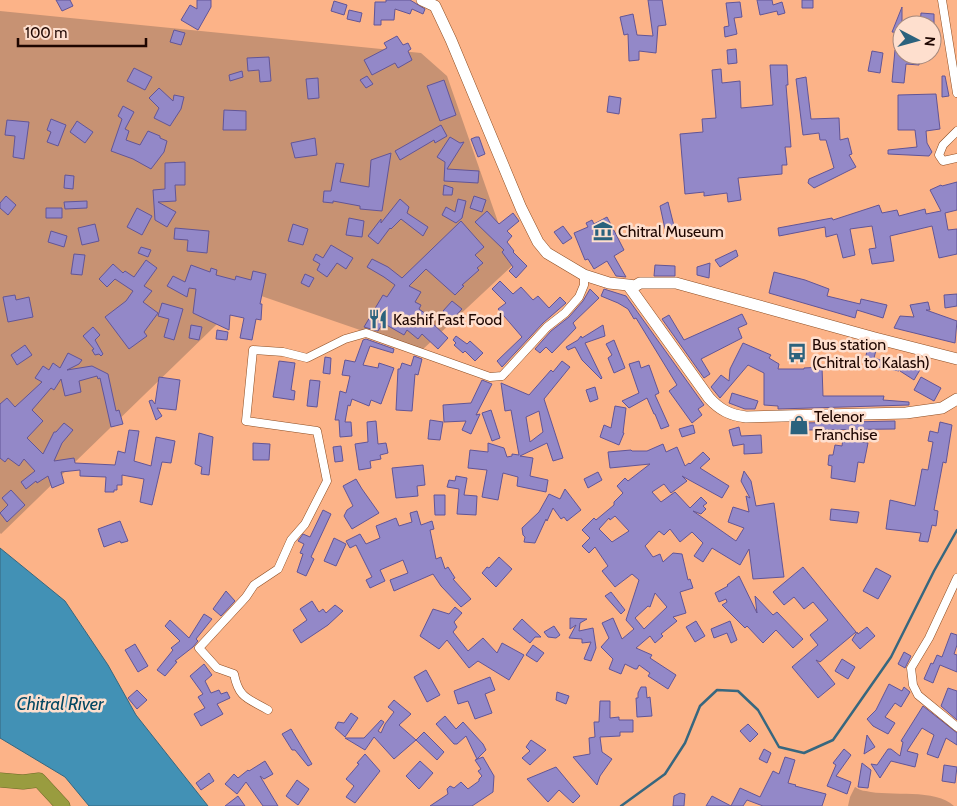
<svg xmlns="http://www.w3.org/2000/svg" width="957" height="806" font-family="Cabin,sans-serif">
<rect width="100%" height="100%" fill="#fcb388"/>
<!-- green -->
<path fill="#c79273" d="M0,11L421,53L447,76L513,265L421,351L250,292L1,534L0,533Z
M855,787C858,789 862,791 866,791C890,797 936,788 954,806H848L850,797Z"/>
<!-- water -->
<path fill="#4291b5" stroke="#37677f" d="M0,548L65,601L108,665L136,715L208,806H89L65,777L0,738Z"/>
<g fill="none" stroke-linecap="round" stroke-linejoin="round">
<!-- stream -->
<path stroke="#37677f" stroke-width="2.5" d="M621,806L665,774L685,743L700,706L717,690L738,691L758,710L779,747L804,753L833,740L891,657L934,571L957,530"/>
</g>
<!-- building -->
<path fill="#9388c8" stroke="#625596" fill-rule="evenodd" d="M56,0H70L73,6L62,11Z
M197,0H211V7L198,30L181,20L190,5L197,9Z
M386,0H410L425,9L423,14L412,9L410,14L395,9L394,20H381V25H374L375,2H386Z
M648,0H662L666,25L658,26L656,53L639,51V60L629,61L628,34L624,35L620,17L633,14L637,35L653,36Z
M757,0H772L773,5L782,2L785,13L778,15L777,11L760,15Z
M802,0H813V8H802Z
M334,1L347,5L344,15L331,11Z
M740,2L742,17L734,18L737,34L725,37L724,27L729,26L726,3Z
M902,7V33L892,32Z
M349,10L362,13L360,22L347,19Z
M921,13L934,14V25H920Z
M174,30L185,33L181,45L170,42Z
M397,36L403,45L408,43L411,49L408,51L412,60L398,68L395,63L372,75L364,60L387,48L384,43Z
M736,49L737,63L728,64L727,50Z
M895,50L902,51V55H920L919,65L906,64L904,83L892,82Z
M872,51L883,53L880,73L868,71Z
M269,57L271,81L260,82L259,70L248,71L247,58Z
M770,65H787L788,85H786L791,147H785L787,165H782V174L738,178L741,200L728,202L727,193L704,196V192L685,194L680,134L703,132L702,119L716,118L712,70L721,69L722,83L740,81L741,108L773,105Z
M134,68L152,77L145,90L127,81Z
M242,71L243,77L230,81L229,75Z
M367,76L373,84L366,88L360,80Z
M942,76H945L949,96L942,97Z
M806,77L811,119L839,118L840,140L848,138L852,154L849,155L856,167L814,188L808,183L809,179L834,168L826,140H820L819,133L803,135L796,79Z
M318,78L319,98L308,99L306,79Z
M444,80L456,115L440,121L427,86Z
M159,88L173,101L174,95L184,97L181,109L170,126L154,118L159,108L149,98Z
M936,94L940,129L926,131L927,143L932,152L929,156L888,154V150L917,147L915,130H898V95Z
M609,96L621,98L619,114L607,112Z
M123,106L134,112L125,129L129,131L126,140L140,145L148,131L160,136V138L167,141L164,152L151,169L133,159L111,151L122,119L118,116Z
M224,110L246,111V130H223Z
M51,119L66,125L58,146L47,142L51,132L47,130Z
M7,120L29,122L24,159L13,157L15,136L5,135Z
M77,121L93,132L85,143L70,132Z
M441,125L447,136L435,143L434,140L400,160L395,151Z
M450,137L460,143L464,142L447,169L479,171L478,183L444,181L445,162L437,157Z
M476,137H479L485,154L478,157L471,139Z
M315,138L317,155L295,158L291,143Z
M391,153L382,211L360,209V206L333,201V203L323,202L324,191H331L336,163L344,164L340,182L369,187L371,160Z
M185,162V185H175L176,201L158,202L176,212L167,227L155,220L153,190L165,189V163Z
M65,175L74,176L73,189L64,188Z
M957,182V210L945,213L948,230L957,229V254L939,258L932,226L890,236L894,261L872,264L869,249L876,248L872,226L850,229L855,255L843,258L837,234L826,237L825,227L779,236L778,228L832,218L833,220L879,205L882,213L897,210L899,216L925,209L926,214L941,211L930,190L941,185L942,186Z
M444,185L453,188L452,195H443Z
M6,196L16,205L8,215L0,208V203Z
M474,196L486,200L482,212L470,208Z
M400,199L409,207L407,213L428,227L423,236L401,219L391,229L390,228L378,244L368,236L381,219V223Z
M458,199L466,201L462,218L456,223L442,215L446,207L455,212Z
M87,201V208L65,209L64,202Z
M668,202L674,226L665,229L660,206Z
M46,208H62V218H46Z
M137,208L152,216L142,235L127,227Z
M487,211L499,224L513,213L519,221L507,231L512,236L507,242L514,251L513,252L527,266L516,278L509,271L513,267L502,252L504,250L475,222Z
M607,217L624,250L614,256L626,277L616,276L607,261L594,269L588,259L585,260L574,233L588,227L586,223L592,220L594,224Z
M349,218L364,221L362,237L346,235Z
M461,221L484,247L475,255L483,263L477,268L479,270L462,285L464,286L455,295L426,269L409,286L421,292L415,302L421,305L419,309L433,319L431,322L448,338L438,349L422,334L418,339L407,330L404,335L383,323L378,331L364,327L383,295L387,297L395,285L384,277L367,267L372,259L388,267L402,278Z
M95,224L99,241L82,245L78,228Z
M293,224L308,229L303,245L288,241Z
M563,226L572,238L563,244L554,232Z
M175,228L209,231L207,253L187,251L188,240L174,239Z
M51,231L67,236L64,247L48,242Z
M331,245L353,258L346,269L337,263L327,277L317,270L320,264L313,260L316,254L323,258Z
M141,247L151,250L148,257L138,253Z
M736,250L738,256L720,267L715,260Z
M74,254L85,255L82,275L71,274Z
M146,260L157,268L144,286L152,291L143,302L158,313L144,332L147,336L129,349L105,317L126,301L133,291L115,279L107,287L99,279L113,264L123,273L125,271L134,277Z
M710,263L709,278L697,275V267Z
M191,265L210,272L211,268L217,270L216,275L235,280L236,276L251,280L253,271L266,274L260,304H262L261,320L256,319L252,340L240,338L244,318L230,315L229,330L193,313L196,289L189,288L187,297L167,286L173,276L185,282Z
M655,265L675,266V276H654Z
M774,272L805,280L829,289L827,296L860,304L861,299L887,305L883,318L857,310L855,318L769,293Z
M305,274L314,278L309,287L301,283Z
M500,281L513,294L521,287L533,300L538,296L549,308L560,297L566,303L543,323L502,367L497,361L522,337L498,309L506,303L492,289Z
M590,289L599,298L573,323L576,328L552,353L546,347L540,353L535,349L551,331L569,317L583,301Z
M604,289L626,296L704,405L698,409L702,415L692,423L669,391L677,385L636,318L634,319L628,309L618,303L601,296Z
M957,294V306L945,308L944,295Z
M15,295L16,300L29,297L33,317L8,322L3,297Z
M452,301L462,309L452,320L443,311Z
M928,302L930,310H926L957,321L955,343L894,328L900,316L914,317L910,305Z
M162,303L183,309L174,340L164,337L169,319L158,316Z
M742,314L747,324L738,328L742,338L701,359L710,374L704,378L662,319L669,315L684,340Z
M191,325L202,327L199,340L189,338Z
M603,325L605,336L585,343L602,378L601,379L582,360L575,347L568,350L566,347L578,340L581,336L582,338Z
M93,327L100,335L95,340L103,354L101,356L99,354L95,355L92,350L94,349L83,336Z
M217,330L228,332L227,340L216,339Z
M456,336L467,344L470,341L483,353L475,361L465,351L463,353L454,345L456,343L453,340Z
M366,339L394,349L393,353L370,346L363,365L378,368L379,363L394,368L381,404L371,400L369,406L352,399L350,406L348,405L345,422H351L352,436L340,437L339,420H335L340,391L346,393L350,376L342,375L345,360L355,362L363,340Z
M614,340L625,368L614,373L608,358L612,355L606,344Z
M743,343L771,355L769,358L779,364L778,369H804V368L822,367L823,396H884L883,400L909,402V405L778,409V406L764,405V373L748,365L720,398L711,387L721,375L729,381L730,369Z
M25,345L32,355L17,365L11,355Z
M868,347L876,350L874,358L900,366L899,371L864,364Z
M68,353L82,360L79,364L67,370L92,366L108,374L116,411L119,410L123,424L111,427L100,378L98,379L97,376L79,381L81,392L65,396L61,379L54,390L51,388L32,410L43,421L27,438L43,454L54,432H56L64,423L73,430L62,443L54,461L74,458L75,463L115,465L118,451L125,453L129,430L139,431L134,461L151,466L156,437L175,441L171,463L162,462L152,505L140,502L144,479L122,475V485H117V490H114V492H105L106,477L80,476V470L61,472L64,483L52,488L48,476L37,483L36,481L26,489L21,482L35,471L24,459L19,466L8,458L5,462L0,458V404L7,398L15,407L42,382L35,378L43,366L49,370L53,363L60,368Z
M414,356L422,359L418,375L415,374L412,411L396,410L398,369H400L402,363L411,366Z
M325,357L331,358L330,374L323,373Z
M906,360L921,368L914,380L900,371Z
M279,361L295,363L291,390L295,391L294,400L273,397Z
M562,361L570,367L544,399L563,458L553,461L547,443L520,456L533,458L530,476L548,480L546,492L517,486L518,477L503,473L498,500L482,497L487,470L468,468L470,450L488,452V443L504,448L507,457L512,456V454L519,455L511,410L505,411L501,383L529,395L551,370L553,372ZM539,411L543,432L530,442L526,417Z
M639,361L641,368L649,365L659,393L655,395L669,426L661,429L655,414H654L647,398L629,408L622,401L639,393L629,364Z
M159,377L180,380L176,410L157,408L162,416L156,420L149,401L152,400L155,404Z
M921,377L941,388L934,401L914,390Z
M310,380L320,381L317,407L307,406Z
M482,380L492,384L476,415L480,414L471,434L462,430L466,421L444,422L443,405L471,403Z
M595,387L598,399L590,402L586,390Z
M732,393L758,401L755,409H745L729,403Z
M615,406L626,408L623,433H624L619,445L600,437L604,425L611,428Z
M491,410L500,438L492,441L482,413Z
M430,420L443,422L440,440L428,439Z
M376,421L378,444L386,443L388,453L380,455L381,459L370,461L371,468L359,470L355,444L368,442L367,422Z
M895,421V429L803,430L804,423Z
M940,422L952,425L946,463L943,462L934,510L938,511L936,526L932,525L928,542L919,541L921,533L886,529L890,500L915,506L922,469L928,470L933,442L928,441L930,431L938,433Z
M693,425L695,433L682,437L679,429Z
M739,427L741,436L761,435L762,453L744,454V444L733,446L729,430Z
M199,433L213,437L209,475L201,474L202,467L195,464Z
M843,439L868,443L864,463L858,462L855,482L831,478L832,466L828,465L829,455H833L835,445L842,446Z
M253,443L270,444L269,460H253Z
M663,444L666,452L677,447L685,466L689,463L690,464L703,452L710,459L700,468L729,486L722,498L682,476L687,481L671,493L664,484L652,492L661,502L675,492L690,508L701,497L707,503L703,506L706,509L701,514L693,511L736,541L744,528L728,522L733,507L749,512L746,496L750,498L741,481L744,471L751,481L756,506L774,503L784,577L753,579L749,549L740,565L712,548L703,562L694,556L703,543L692,532L680,542L670,529L664,535L659,531L645,546L653,557L660,554L663,562L673,553L682,554L688,580L690,579L693,588L680,592L686,613L673,617L677,621L661,634L663,636L655,643L650,636L636,648L652,655L650,658L676,675L668,689L648,676L650,673L639,665L637,669H635L625,664L621,674L609,669L613,659L601,647L609,638L602,623L613,618L622,639L634,629L626,620L639,580L632,574L615,587L602,571L608,566L595,547L589,553L582,546L590,538L582,530L594,518L596,520L614,505V502L623,493L617,486L625,478L628,481L650,464L610,468L608,452L631,450L632,451H647ZM615,516L629,531L612,542L599,529L609,518L610,520ZM655,593L667,607L644,629L635,618L648,606L650,607Z
M341,446L343,461L335,462L333,447Z
M423,465L425,485L417,486L418,496L396,498L392,468Z
M598,472L602,480L588,488L584,479Z
M456,476L467,478L464,495L477,496L476,515L457,514L459,489L447,487L449,480L455,481Z
M356,479L362,489L379,513L352,529L344,516L347,510L353,506L343,486Z
M565,489L581,510L567,521L564,517L561,519L553,508L547,521L546,519L535,543L524,542L525,537L523,535L522,528L539,512L549,494L560,499Z
M11,490L25,505L7,522L0,513L8,505L2,498Z
M434,495H445V515H435Z
M831,509L859,512L857,523L830,520Z
M323,510L331,514L311,557L314,559L306,576L297,572L303,554L300,553L304,544L298,541L303,534L310,537Z
M417,511L421,525L432,521L434,529L430,530L436,559L441,557L445,569L448,567L455,578L453,579L471,599L461,607L441,586L433,574L394,591L390,580L408,573L403,560L380,570L385,581L370,588L366,580L372,577L356,545L350,548L346,541L360,534L366,544L380,538L376,526L396,518L399,526L412,522L410,513Z
M120,521L128,541L121,543L120,541L104,547L98,529Z
M334,538L346,544L336,566L324,561Z
M499,557L512,569L496,587L482,573L487,567L489,568Z
M803,567L856,632L820,662L816,660L835,684L818,698L792,667L818,645L810,635L828,620L813,602L804,609L794,597L784,605L773,592Z
M876,568L891,576L878,599L863,591Z
M739,576L757,613L755,596L773,615L777,612L803,639L793,648L776,630L763,643L747,626L745,628L722,605L727,602L726,599L719,602L715,593L728,586L727,585Z
M226,591L235,601L221,616L213,609Z
M611,592L625,610L621,614L605,596Z
M312,601L319,612L323,609L326,613L335,605L343,611L328,625L301,643L293,630L307,620L300,609Z
M455,607L462,613L454,622L457,627L453,632L468,651L483,638L497,653L502,643L524,655L509,680L478,661L469,668L447,640L439,649L420,636L433,609L449,614Z
M204,614L212,619L196,639L198,641L193,647L175,661L177,662L165,676L157,670L173,650L171,648L180,641L165,626L170,620L189,638Z
M570,618L587,619L580,623L579,631L593,628L596,648L591,661L584,659L591,642L582,643V639L569,638L576,625L570,629Z
M522,619L541,637H535L530,643L513,629Z
M696,621L705,636L695,642L686,627Z
M730,621L737,640L731,643L727,633L714,638L711,629Z
M554,626L560,635L556,638L548,637L544,632Z
M867,627L875,636L860,649L852,640L857,632L858,634Z
M951,633L957,635V645L954,654L957,655V672L940,665L933,683L924,679L931,663L933,664L937,655L942,657Z
M135,644L148,666L138,672L125,650Z
M533,645L544,653L537,662L526,655Z
M904,652L911,656L905,668L898,664Z
M842,659L855,667L848,679L835,671Z
M204,664L212,675L205,681L211,693L219,690L221,694L227,692L230,698L217,704L223,714L201,726L194,714L205,708L198,697L203,694L190,676Z
M426,670L440,695L427,702L414,677Z
M490,677L495,690L485,694L492,713L475,719L468,701L458,704L454,691Z
M889,684L902,691L904,687L910,692L901,707L895,703L885,717L895,723L888,734L873,726L867,719L876,710Z
M641,687H646L647,698L650,697L652,716L637,717L636,698H638V693Z
M948,688L957,691V720L941,706Z
M137,690L147,700L137,709L128,698Z
M557,692L569,696L566,704L556,700Z
M394,700L411,714L399,725L416,740L394,759L374,737L365,750L345,738H364L381,720L384,722L378,731L381,733L385,724L394,712L388,707Z
M600,701H610V718L619,717V720H633V732H620V736L600,737L602,752L612,759L600,776L597,785L573,757L590,754L589,738L595,737L594,722H599Z
M923,706L957,733V745L946,738L938,758L927,754L934,735L922,728L907,751L918,754L915,767L891,761L880,778L871,764L877,765L888,749H891L900,756L903,742L901,741Z
M351,713L358,718L345,737L335,728L338,722L344,723Z
M445,716L456,729L463,722L483,744L486,750L477,759L466,736L457,744H454L436,724Z
M748,724L758,734L750,742L740,731Z
M291,729L312,764L308,766L295,750H292L282,734Z
M424,732L444,752L437,760L416,740Z
M867,735L875,747L864,754Z
M531,740L546,750L530,765L522,758L530,751L526,747Z
M764,749L771,753L767,763L759,759Z
M844,749L851,755L836,776L851,782L847,794L827,786L836,765L833,763Z
M365,754L380,771L355,803L346,797L354,786L346,779L359,764L357,763Z
M483,757L494,776L493,792L472,806H430L448,794L447,789L450,786L454,788L461,782L468,789L479,781V779L482,776L478,771L481,769L475,760Z
M785,757L795,760L788,783L796,785L795,786L826,794L822,806H763L747,800L743,806H706L712,796L731,806L740,788L760,797L773,771L779,774Z
M265,761L273,774L264,779L260,776L278,806H263L246,782L237,794L225,784L234,774L238,778L248,770L249,771Z
M420,761L433,773L419,789L406,776Z
M862,763L871,770L868,788L858,787Z
M944,765L957,767L955,783L942,781Z
M556,767L580,796L573,803L559,790L548,802L527,779Z
M209,773L214,781L201,790L196,783Z
M297,780L309,789L298,805L286,796Z
M680,793L685,794L684,806H673L674,796Z
M238,796L245,806H225Z"/>
<g fill="none" stroke-linecap="round" stroke-linejoin="round">
<defs>
<path id="street" d="M942,0L957,93
M957,131L943,145L939,155L943,161L957,158
M957,578L929,638L911,668L913,685L918,695L957,727
M268,710C248,698 239,699 234,674L217,668L199,648L246,597L254,585L278,569L291,540L305,524L327,481L317,431L246,421L253,350L283,352L307,358L345,339L366,333L490,377L502,376L547,327L565,313L579,297L584,285V275"/>
<path id="secondary" d="M422,0L435,6L451,40L521,208L538,242L547,253L584,275L609,283L628,285L709,398C720,410 730,415 746,417L906,413L942,408L957,399
M628,285L635,286L640,283H676L875,338L957,359"/>
<path id="highway" d="M0,780L23,782L39,780L63,806"/>
</defs>
<!-- street casing -->
<use href="#street" stroke="#8d4d22" stroke-width="9"/>
<!-- secondary casing -->
<use href="#secondary" stroke="#8d4d22" stroke-width="12"/>
<!-- highway casing -->
<use href="#highway" stroke="#6e6829" stroke-width="15"/>
<!-- street -->
<use href="#street" stroke="#fff" stroke-width="8"/>
<!-- secondary -->
<use href="#secondary" stroke="#fff" stroke-width="11"/>
<!-- highway -->
<use href="#highway" stroke="#999c3f" stroke-width="14"/>
</g>
<!-- icons -->
<defs>
<symbol id="museum-bare" viewBox="-9 -9 18 18"><path d="M0-6L6-3V-2H-6V-3ZM-5-1h2V3h-2ZM-1-1h2V3h-2ZM3-1h2V3H3ZM-6 4H6V6H-6Z" fill="#2b627d" stroke="#fedfce" stroke-width="2.5" paint-order="stroke"/></symbol>
<symbol id="restaurant-bare" viewBox="-9 -9 18 18"><path d="M-5-6h1v4h1v-4h1v4h1v-4h1v5L-1.5 .5V6h-2V.5L-5-1ZM5-6V6H3V1.5H1.5Q1.5-4 5-6Z" fill="#2b627d" stroke="#fedfce" stroke-width="2.5" paint-order="stroke"/></symbol>
<symbol id="bus-bare" viewBox="-9 -9 18 18"><path d="M-5-6H5V4H4V6H2V4H-2V6H-4V4H-5ZM-3.5-4V0h7V-4ZM-3.5 1.2v1.5H-2V1.2ZM2 1.2v1.5H3.5V1.2Z" fill="#2b627d" stroke="#fedfce" stroke-width="2.5" paint-order="stroke"/></symbol>
<symbol id="shop-bare" viewBox="-9 -9 18 18"><path d="M-5-2.5h2.3a2.7 3.5 0 0 1 5.4 0H5L5.5 6h-11ZM-1.5-2.5h3a1.5 2.3 0 0 0-3 0Z" fill="#2b627d" stroke="#fedfce" stroke-width="2.5" paint-order="stroke"/></symbol>
</defs>
<g fill-rule="evenodd">
<use href="#museum-bare" x="589" y="217" width="28" height="28"/>
<use href="#restaurant-bare" x="364" y="305" width="28" height="28"/>
<use href="#bus-bare" x="783" y="339" width="28" height="28"/>
<use href="#shop-bare" x="785" y="411" width="28" height="28"/>
</g>
<g text-anchor="middle" dominant-baseline="central" stroke-width="5" stroke-linejoin="round" paint-order="stroke">
<!-- poi labels -->
<g font-size="16" fill="#1e0600" stroke="#fedfce" text-anchor="start">
<text x="618" y="231">Chitral Museum</text>
<text x="393" y="319">Kashif Fast Food</text>
<text x="812" y="344">Bus station<tspan x="812" dy="18">(Chitral to Kalash)</tspan></text>
<text x="814" y="416">Telenor<tspan x="814" dy="18">Franchise</tspan></text>
</g>
<!-- water labels -->
<g font-size="18" font-style="italic" fill="#044862" stroke="#fedfce">
<text x="60" y="704">Chitral River</text>
</g>
</g>
<!-- north arrow -->
<g transform="translate(917 40) rotate(96)"><circle r="24" fill="#fedfce" stroke="#a4887c"/>
<path d="M0-4L9 19L0 12L-9 19Z" fill="#2b627d"/>
<text y="-8" font-size="14" font-weight="bold" text-anchor="middle" fill="#1e0600">N</text>
</g>
<!-- scale -->
<path d="M18 38v8h128v-8" fill="none" stroke="#1e0600" stroke-width="2.5"/>
<text x="25" y="38" font-size="15" fill="#1e0600" stroke="#fedfce" stroke-width="4" paint-order="stroke">100 m</text>
</svg>
